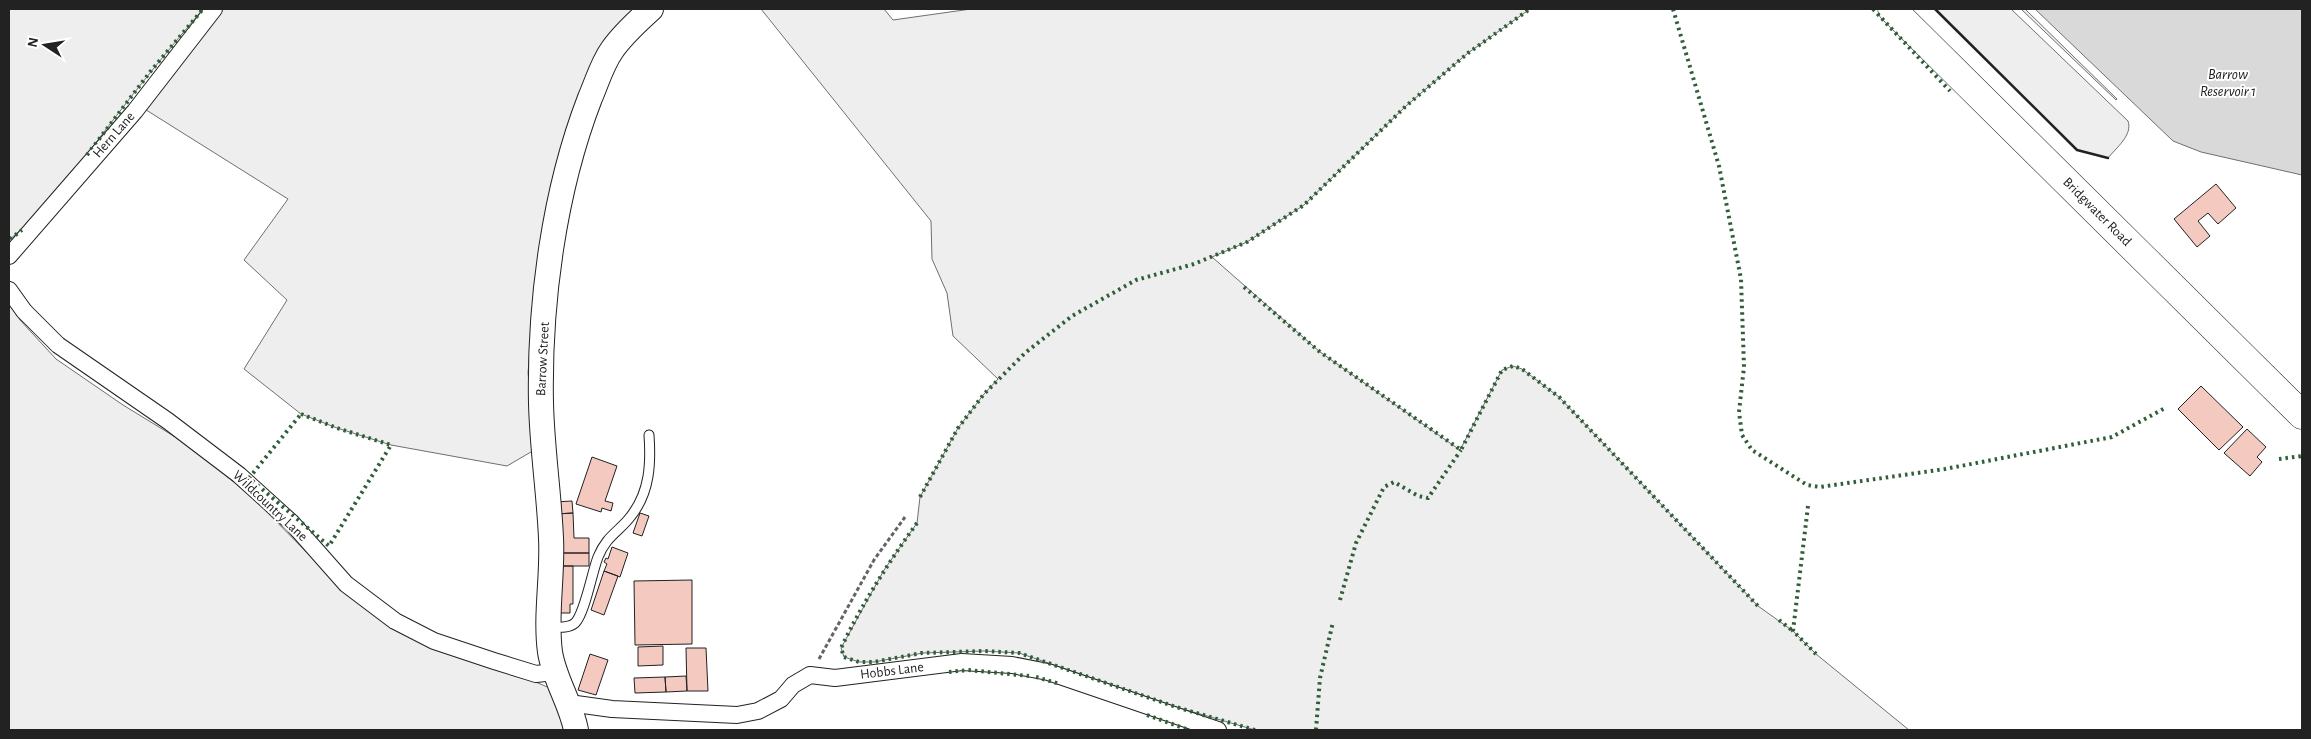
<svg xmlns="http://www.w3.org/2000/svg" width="2311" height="739" font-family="'Alegreya Sans',sans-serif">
<rect width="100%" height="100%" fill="#fff"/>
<!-- green -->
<path fill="#eee" stroke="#6f6f6f" d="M9,9H203C170,48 138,87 107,128C77,168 49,209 9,240Z
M223,9H634L536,275L528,373L536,449L507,466L391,445L337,428L301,414L244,369L287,300L244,260L288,199L143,108Z
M761,9H884L893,20L971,9H1530L1468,53L1406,106L1304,205L1247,242L1212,257L1320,352L1460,450L1502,370L1513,366L1522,369L1559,397L1758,606L1793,631L1816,654L1909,730H1255L1176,707L1019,653L984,651L923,653L874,662H859L844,657L841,648L884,570L917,523L920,497L958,428L984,394L998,379L953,336L947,293L932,259L931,221Z
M1934,9H2011L2128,121C2133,135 2116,148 2108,158L2077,150Z
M2021,9H2025L2117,99L2116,100Z
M9,304L20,320L56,359L123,405L190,446L252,497L343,589L479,662L538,683L552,689L567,730H9Z"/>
<!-- water -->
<path fill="#d9d9d9" stroke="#6f6f6f" d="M2035,9H2302V175L2201,152L2173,141Z"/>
<!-- building -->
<path fill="#f3c9c0" stroke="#222" d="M2216,184L2236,208L2218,224L2208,213L2198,221L2210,236L2197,247L2174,219Z
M2201,386L2243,427L2219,450L2178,409Z
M2247,429L2266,447L2257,457L2262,462L2250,476L2224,453Z
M592,457L617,466L605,501L613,503L611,511L602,508L601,512L576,504Z
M572,501L573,513L556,514L555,502Z
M573,513L574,538H589V553H557L556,514Z
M640,513L649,516L642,536L633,533Z
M612,547L628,553L620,577L604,571L607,564L604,562L606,558L608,559Z
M557,553H589V566H557Z
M557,566H573V604H570V613H556Z
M604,571L618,576L604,615L591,610Z
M692,580V644L635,645L634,581Z
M663,646V665L638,666V647Z
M686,648H706L708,691H687Z
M590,654L608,660L596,695L578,690Z
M686,676L687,691L666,692L665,677Z
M665,677L666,692L635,693L634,678Z"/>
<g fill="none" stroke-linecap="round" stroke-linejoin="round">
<defs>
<path id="lane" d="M549,627C557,627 568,629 575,623C585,613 592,572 598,557C607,535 619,532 631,516C650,492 651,463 649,435"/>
<path id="street" d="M9,256L135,111L214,9
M9,290L24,311L58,345L168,421L239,475L292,523L346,584L395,621L434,641L494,661L536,674L555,672
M569,703L612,709L737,715L758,711L781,699L793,685L810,675L835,678L962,662L1012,665L1048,672L1218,730"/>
<path id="secondary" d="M576,730C571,703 554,679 550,652C545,615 553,576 551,538C549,493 542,448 541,403C539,303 554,191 590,98C597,82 602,64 612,50C623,34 637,22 651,9"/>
<path id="highway" d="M1892,9L2302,415"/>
</defs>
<!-- lane casing -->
<use href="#lane" stroke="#222" stroke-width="11"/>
<!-- street casing -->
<use href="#street" stroke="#222" stroke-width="18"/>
<!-- secondary casing -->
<use href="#secondary" stroke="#222" stroke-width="26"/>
<!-- highway casing -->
<use href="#highway" stroke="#222" stroke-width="29"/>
<!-- path -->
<path stroke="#646464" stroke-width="3" stroke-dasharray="4 2.5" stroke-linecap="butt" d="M819,659L874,560L905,517"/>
<!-- lane -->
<use href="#lane" stroke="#fff" stroke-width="9"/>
<!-- street -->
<use href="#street" stroke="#fff" stroke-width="16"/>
<!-- secondary -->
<use href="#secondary" stroke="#fff" stroke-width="24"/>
<!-- highway -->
<use href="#highway" stroke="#fff" stroke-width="28"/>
<!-- hedge -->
<path stroke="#2f5e38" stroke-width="4" stroke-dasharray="2.5 4" stroke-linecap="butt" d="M1673,9L1719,166L1741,279L1744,367L1739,412L1742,435L1752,450L1807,485L1820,487L1945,469L2112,437L2165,408
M1873,9L1950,91
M87,155L150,72L203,9
M10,239L22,230
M1244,287L1320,352L1461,450L1502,370L1513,366L1522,369L1559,397L1758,606
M301,414L337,428L391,445L329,546L249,478Z
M2279,459L2302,456
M920,497L958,428L984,394L1025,353L1072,316L1136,280L1194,264L1247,242L1304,205L1406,106L1468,53L1530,9
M1808,506L1793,631L1816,654
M917,523C888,563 862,604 841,648L844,657L859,662H874L922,653L984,651L1019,653L1176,707L1255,730
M1340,600L1356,543L1384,487L1394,482L1418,496L1428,498L1461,450
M1779,620L1793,631
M949,672L968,670L1029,676
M1036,677L1060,684
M1147,715L1189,730
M1316,730L1320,678L1333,622"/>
<!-- wall -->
<path stroke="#222" stroke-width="2.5" d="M1935,9L2077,150L2108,158"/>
</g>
<g text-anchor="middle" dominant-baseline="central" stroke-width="4" stroke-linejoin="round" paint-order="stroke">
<!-- street labels -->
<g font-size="14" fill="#222" stroke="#fff">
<text transform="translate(114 135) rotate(-49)">Hern Lane</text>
<text transform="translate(2097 212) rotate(45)">Bridgwater Road</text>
<text transform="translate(543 359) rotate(-87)">Barrow Street</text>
<text transform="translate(270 506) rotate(43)">Wildcountry Lane</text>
<text transform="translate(892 671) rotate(-7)">Hobbs Lane</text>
</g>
<!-- water labels -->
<g font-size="15" font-style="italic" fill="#222" stroke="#fff">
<text x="2228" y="74">Barrow<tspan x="2228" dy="17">Reservoir 1</tspan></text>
</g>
</g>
<!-- border -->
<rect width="2311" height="739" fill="none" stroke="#222222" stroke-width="20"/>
<!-- north arrow -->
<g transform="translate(45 45) rotate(282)" stroke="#ffffff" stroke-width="4" paint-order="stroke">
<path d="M0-4L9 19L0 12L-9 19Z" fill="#222222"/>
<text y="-8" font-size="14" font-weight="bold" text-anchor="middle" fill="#222222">N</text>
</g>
</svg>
